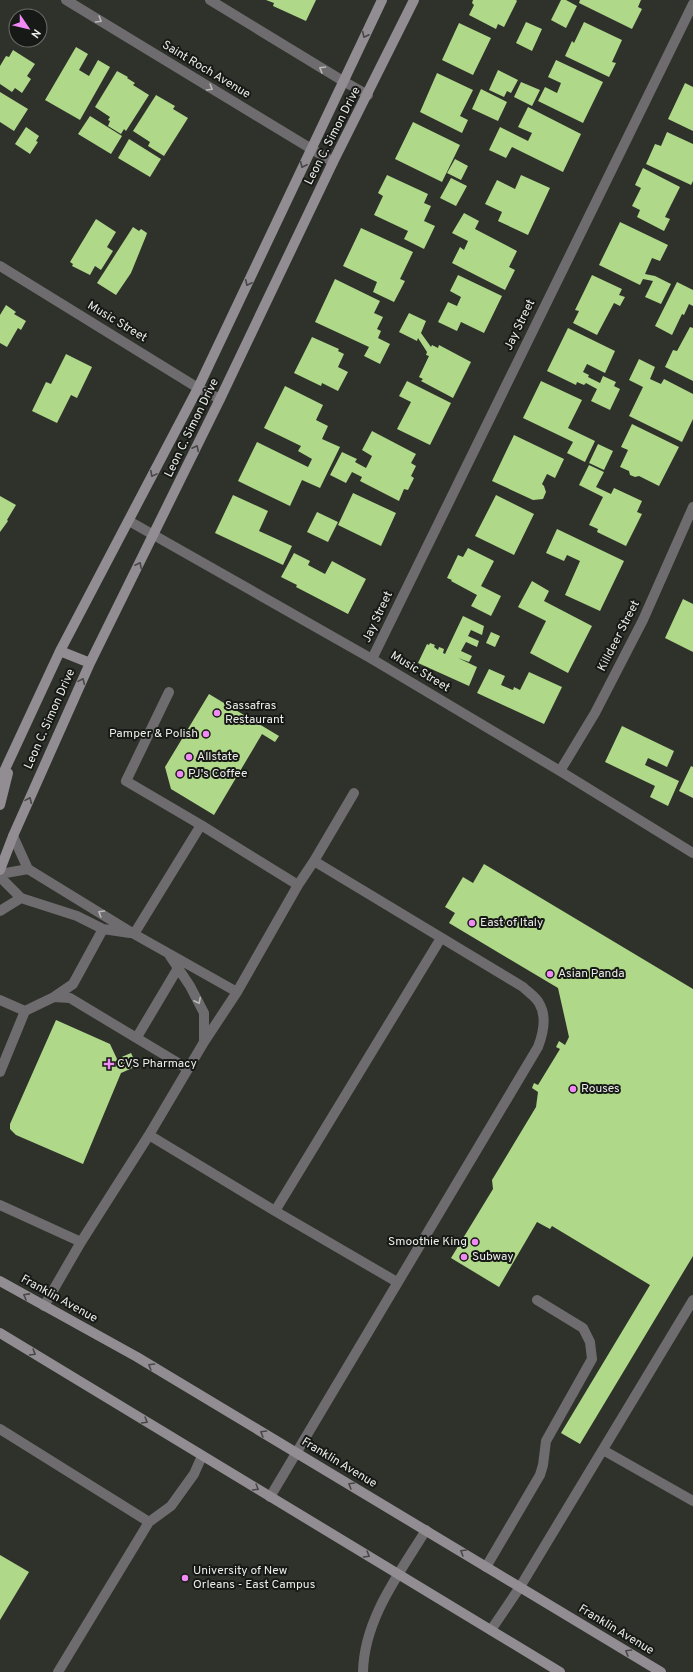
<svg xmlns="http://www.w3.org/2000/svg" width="693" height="1672" font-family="Overpass,sans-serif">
<rect width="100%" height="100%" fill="#2e322b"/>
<!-- building -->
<path fill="#b0d889" d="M266,0H316L306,21L273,6L274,3Z
M473,0H516L517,1L504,27L498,24L496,29L469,15L474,5L472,3Z
M561,0H566L577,6L566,28L551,20Z
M580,0H641L638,7L642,9L632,29L579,3Z
M526,22L542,29L532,51L516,43Z
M584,22L622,40L612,62L616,63L609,77L565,56L572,41L574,43Z
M459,23L491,38L473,75L442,60Z
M76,47L88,54L79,70L89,76L98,60L110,67L80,120L45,100Z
M13,50L35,64L27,76L31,79L22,93L15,88L12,92L0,84V66L6,56L9,57Z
M556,60L603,82L583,123L538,101L545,87L557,93L561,83L548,77Z
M498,70L518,80L511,93L507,91L504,97L489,90Z
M117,71L128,77L127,78L135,83L133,85L149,95L126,131L124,129L121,134L108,126L110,121L108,120L110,117L95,107Z
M437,73L473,90L460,116L468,120L462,133L420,112Z
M521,82L540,90L532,106L514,97Z
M685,83L693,87V131L668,119Z
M481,89L507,102L498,121L472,109Z
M0,92L28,109L14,131L0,122Z
M156,95L175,106L173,109L188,118L164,156L148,146L150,142L133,131Z
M528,107L581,134L563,172L512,147L506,158L489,150L500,127L528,141L532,133L518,127Z
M90,116L122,136L111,154L78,134Z
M413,122L460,145L442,182L395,159Z
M26,127L39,136L36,141L38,142L30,154L15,144Z
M667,132L693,144V181L691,185L646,164L655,144L661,146Z
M129,139L161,159L150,177L118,158Z
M455,159L468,166L461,180L447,173Z
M643,168L680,187L665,217L670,219L664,231L637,217L640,210L632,206L641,188L635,185Z
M387,175L428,194L424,203L431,206L424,221L435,226L424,249L404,239L408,231L374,215L383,196L378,193Z
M521,175L550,188L528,235L498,221L502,212L485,204L497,180L515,189Z
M451,178L467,186L456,206L440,198Z
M464,213L479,221L475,229L517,251L509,267L515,270L505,290L452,263L460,247L464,250L468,241L452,233Z
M96,219L116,232L107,247L113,251L101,270L95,266L90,275L72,266L73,264L70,262Z
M620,222L668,245L660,261L652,258L645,274L655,276L671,284L661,304L645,297L653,281L643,279L640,285L599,265Z
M133,227L139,231L141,229L147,233L146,236L131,273L116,295L97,283Z
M361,228L413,252L400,279L405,281L394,302L373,292L377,282L343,266Z
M458,275L502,296L484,333L461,322L457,331L438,322L448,302L457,306L461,297L450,291Z
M592,275L622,289L619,295L625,297L620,306L614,303L597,335L573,323L579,311L575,310Z
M335,279L380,301L374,313L383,317L377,329L381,331L378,338L390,344L380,364L364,356L369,347L315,322Z
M677,282L693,290V306L689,304L684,315L682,314L672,335L655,326Z
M6,305L16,312L14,314L26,321L21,330L18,328L7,347L0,343V315Z
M409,313L426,321L421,333L431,347L432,345L438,348L439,345L471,362L453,398L421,381L423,379L419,377L429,356L426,355L427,352L418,338L417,341L399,332Z
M690,327L693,328V381L665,367L673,350L677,351Z
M568,328L615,351L605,373L587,364L583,372L589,375L588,377L600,383L603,376L616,382L614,386L620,389L610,410L591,401L597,389L586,383L584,385L577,382L576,385L547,371Z
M312,337L339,349L338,351L344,354L338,367L348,372L338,391L322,383L321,386L294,373Z
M66,354L92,367L77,398L71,395L57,423L32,411L46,382L51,384Z
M639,359L655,367L650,379L661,384L664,379L693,394V419L682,442L629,416L643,387L629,380Z
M407,381L451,403L430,445L397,429L411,402L399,396Z
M541,381L582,400L568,428L595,441L585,462L567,453L573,442L523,418Z
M285,386L323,405L316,420L328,426L322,439L340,447L320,488L302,480L290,506L238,481L257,442L308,467L312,459L298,451L301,446L264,428Z
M632,424L679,447L659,486L639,476L635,477L630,475L629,471L620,467L628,450L621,447Z
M372,431L416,454L411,463L416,466L411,476L414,478L408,490L404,489L399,501L360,481L362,477L352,472L346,483L330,475L342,452L357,459L355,462L366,468L372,456L362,450Z
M514,435L564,459L555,478L547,474L542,484L544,486L546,492L543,499L533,500L492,481Z
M598,444L613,451L604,470L589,463Z
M589,465L604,472L596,487L611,494L614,488L642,501L637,512L642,514L626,546L597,532L598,529L589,525L603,497L579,485Z
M353,493L396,513L381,546L338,525Z
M233,495L268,511L259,531L292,546L283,565L215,533Z
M496,495L534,514L514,555L475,536Z
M0,496L16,505L7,520L8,521L0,532Z
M317,512L338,522L328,542L307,532Z
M557,529L624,561L600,611L565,595L580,561L567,555L564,561L546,553Z
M468,548L494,561L481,586L501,596L491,616L471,606L477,595L451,581L452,580L447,578L458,555L463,557Z
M294,553L310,561L308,565L325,574L332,561L366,579L348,614L296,587L297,585L281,577Z
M532,581L549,591L544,601L592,626L568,673L530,653L546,621L518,607Z
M683,599L693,604V652L665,638Z
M463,616L484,626L482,635L471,630L468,636L479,641L477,647L466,642L461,651L472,656L469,662L458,658L477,667L469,686L418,663L427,644L429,645L430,643L435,645L434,647L438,650L439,647L444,649L443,653L445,654Z
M491,632L500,636L495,647L486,643Z
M489,669L505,676L501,685L513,690L514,687L520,690L529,672L562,687L544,724L477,693Z
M209,694L279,736L275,742L262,734L214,815L171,789L165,767Z
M622,726L674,751L667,767L648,758L645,765L679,781L668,806L650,797L655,786L605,762Z
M691,766L693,767V798L679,791Z
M484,864L693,989V1256L580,1444L561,1433L650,1285L552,1226L550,1229L537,1222L499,1287L451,1258L493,1189L492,1180L536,1107L538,1092L532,1088L534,1083L538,1085L560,1049L556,1047L559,1041L565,1045L569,1037L558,988L449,923L455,913L445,907L463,877L473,883Z
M56,1020L110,1044L117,1059L131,1053L137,1066L121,1073L83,1164L16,1135L10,1129V1124Z
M0,1555L29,1572L0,1620Z"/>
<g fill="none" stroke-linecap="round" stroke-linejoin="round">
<!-- lane -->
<path stroke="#6f6c6f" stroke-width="10" d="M169,692L126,781L201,825L298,885
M354,793L314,861L298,885L237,992L204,1042L149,1135L275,1211L397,1282
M13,836L28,869L134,934L237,992
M0,874L28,869
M0,877L21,898L77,916L103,929L130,933
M0,911L21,898
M134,934L201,825
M170,956L190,986L204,1013V1042
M54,997L73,984L103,929
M0,1000L25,1011L0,1072
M25,1011L54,997L70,998L188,1069
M137,1037L178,968
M0,1205L81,1242L44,1306
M275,1211L441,938
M81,1242L149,1135
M0,1429L149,1522L171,1506L194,1474L202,1456
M603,1450L693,1501
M270,1497L538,1047C543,1034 547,1016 539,1003C536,997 528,992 523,987L314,861
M486,1567L540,1475L543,1465L546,1441L592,1359L590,1342L583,1328L537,1300
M491,1630L520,1587L693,1300
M58,1672L149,1522"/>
<!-- street -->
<path stroke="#6f6c6f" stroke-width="10" d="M66,0L333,162
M210,0L343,81L368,95
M0,266L198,388L220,399
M129,521L372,659L560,771L693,853
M372,659L693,4
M560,771L595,713L643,620L693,507
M363,1672C364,1619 399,1574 426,1530"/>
<!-- secondary -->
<path stroke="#928d92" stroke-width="10" d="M60,651L90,663
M0,780L60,651L198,388L382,0
M0,805L8,773
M0,870L13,836L90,663L220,399L333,162L414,0
M0,1281L137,1357L661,1672
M0,1333L560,1672"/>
</g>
<!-- one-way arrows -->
<defs><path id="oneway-chevron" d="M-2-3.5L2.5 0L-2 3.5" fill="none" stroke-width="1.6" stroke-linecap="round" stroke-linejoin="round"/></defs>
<g stroke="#b9b9b7">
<use href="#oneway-chevron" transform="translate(99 20) rotate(31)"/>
<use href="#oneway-chevron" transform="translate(322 69) rotate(-149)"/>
<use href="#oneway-chevron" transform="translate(210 88) rotate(31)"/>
<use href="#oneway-chevron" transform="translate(101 913) rotate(-149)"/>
<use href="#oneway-chevron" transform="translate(198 1001) rotate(63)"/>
</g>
<g stroke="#484748">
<use href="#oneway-chevron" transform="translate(365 35) rotate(116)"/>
<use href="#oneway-chevron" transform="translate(303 165) rotate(115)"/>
<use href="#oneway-chevron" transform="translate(248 283) rotate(115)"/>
<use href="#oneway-chevron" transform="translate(196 448) rotate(-64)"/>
<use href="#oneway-chevron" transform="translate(153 474) rotate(118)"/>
<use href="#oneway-chevron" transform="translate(139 565) rotate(-63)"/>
<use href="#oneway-chevron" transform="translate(82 681) rotate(-66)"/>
<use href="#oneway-chevron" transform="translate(29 800) rotate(-66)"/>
<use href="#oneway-chevron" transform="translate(26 1296) rotate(-151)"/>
<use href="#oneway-chevron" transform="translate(33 1353) rotate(31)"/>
<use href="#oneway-chevron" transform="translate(151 1366) rotate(-149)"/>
<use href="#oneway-chevron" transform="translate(145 1421) rotate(31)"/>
<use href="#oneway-chevron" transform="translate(263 1433) rotate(-149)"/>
<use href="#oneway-chevron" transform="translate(351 1485) rotate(-149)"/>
<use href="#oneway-chevron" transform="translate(256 1488) rotate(31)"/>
<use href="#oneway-chevron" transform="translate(463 1552) rotate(-149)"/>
<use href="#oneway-chevron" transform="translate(367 1555) rotate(31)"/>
<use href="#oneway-chevron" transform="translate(628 1652) rotate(-149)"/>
</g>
<!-- markers -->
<g fill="#f18af4" stroke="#171916" stroke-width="1.5">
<circle cx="217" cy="713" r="4"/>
<circle cx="206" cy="734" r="4"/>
<circle cx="189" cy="757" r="4"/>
<circle cx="180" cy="774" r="4"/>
<circle cx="472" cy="923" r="4"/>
<circle cx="550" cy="974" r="4"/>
<path d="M107 1058h4v4h4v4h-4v4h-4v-4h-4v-4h4z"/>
<circle cx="573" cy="1089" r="4"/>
<circle cx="475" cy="1242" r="4"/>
<circle cx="464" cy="1257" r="4"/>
<circle cx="185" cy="1578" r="4"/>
</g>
<g text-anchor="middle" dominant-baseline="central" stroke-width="4" stroke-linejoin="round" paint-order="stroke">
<!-- street labels -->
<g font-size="12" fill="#eaece7" stroke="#171916">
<text transform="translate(206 70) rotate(31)">Saint Roch Avenue</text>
<text transform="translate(333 136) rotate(-63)">Leon C. Simon Drive</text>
<text transform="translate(117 322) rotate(31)">Music Street</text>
<text transform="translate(520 325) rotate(-64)">Jay Street</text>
<text transform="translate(192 428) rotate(-64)">Leon C. Simon Drive</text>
<text transform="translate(378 617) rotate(-65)">Jay Street</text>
<text transform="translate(619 636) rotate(-63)">Killdeer Street</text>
<text transform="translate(420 672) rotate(31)">Music Street</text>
<text transform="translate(50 719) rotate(-66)">Leon C. Simon Drive</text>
<text transform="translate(59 1299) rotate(29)">Franklin Avenue</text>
<text transform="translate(339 1463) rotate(31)">Franklin Avenue</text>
<text transform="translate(616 1630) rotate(31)">Franklin Avenue</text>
</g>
<!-- poi labels -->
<g font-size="12" fill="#eaece7" stroke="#171916" text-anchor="start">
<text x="225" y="706">Sassafras<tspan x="225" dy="14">Restaurant</tspan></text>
<text x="198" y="734" text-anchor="end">Pamper &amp; Polish</text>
<text x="197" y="757">Allstate</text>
<text x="188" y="774">PJ's Coffee</text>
<text x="480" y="923">East of Italy</text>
<text x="558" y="974">Asian Panda</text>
<text x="117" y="1064">CVS Pharmacy</text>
<text x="581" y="1089">Rouses</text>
<text x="467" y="1242" text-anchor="end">Smoothie King</text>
<text x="472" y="1257">Subway</text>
<text x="193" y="1571">University of New<tspan x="193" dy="14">Orleans - East Campus</tspan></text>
</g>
</g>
<!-- north arrow -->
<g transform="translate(28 28) rotate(125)"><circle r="19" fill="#171916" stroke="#6b6d6a"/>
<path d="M0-3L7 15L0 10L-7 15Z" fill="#f18af4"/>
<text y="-6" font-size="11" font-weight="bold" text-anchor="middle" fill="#eaece7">N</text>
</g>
</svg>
